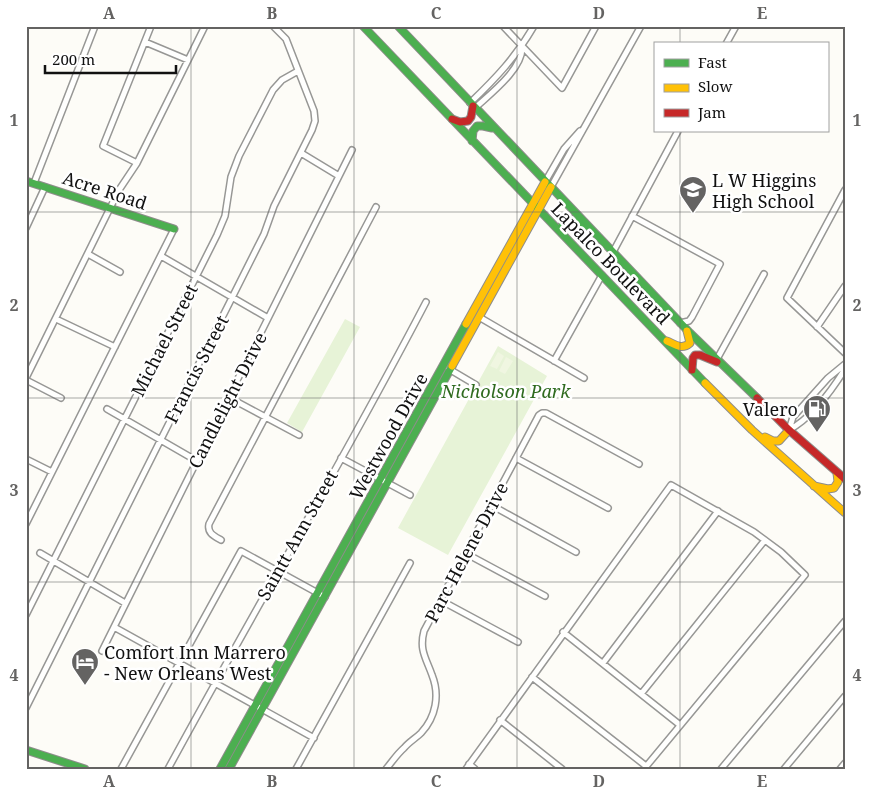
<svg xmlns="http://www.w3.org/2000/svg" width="871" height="795" font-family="'Noto Serif',serif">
<rect width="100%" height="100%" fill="#fdfcf7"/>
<!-- green -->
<path fill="#e7f3d7" d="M345,319L360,327L302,432L287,423Z
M498,346L547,376L448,555L398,528Z"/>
<!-- pitch -->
<path fill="#f0f6e1" d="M498,352L504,356L497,369L490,366Z
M506,357L513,361L505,374L499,371Z"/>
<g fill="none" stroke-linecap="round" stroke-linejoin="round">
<defs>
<path id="street" d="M503,26L562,88L596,26
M145,42L188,60
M726,44L736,26
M470,103C496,78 516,57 534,26
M475,108C490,94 523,69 522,47
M301,153L339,176
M137,163L103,146L151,26
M545,182L564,149L580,131
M34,183L95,26
M551,187L641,26
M845,190L787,298L845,353
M632,216L720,264L692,317L689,321L680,323
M26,228L45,187
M613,252L678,131
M88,254L120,272
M161,256L268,318
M479,317L584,378
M56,319L115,347
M817,327L845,286
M717,359L764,274
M554,361L602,275
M449,369L476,385
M26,378L119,190L137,163L205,26
M26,380L61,398
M228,397L299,435
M107,409L197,461
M789,430L793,417L828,378L845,364
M789,430C811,418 832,390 845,369
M341,458L410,495
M516,458L608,508
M26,459L52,472
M491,505L576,552
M26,524L174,229
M221,540C214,536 207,533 209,524L376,207
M40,553L125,603
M465,553L545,596
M440,600L518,642
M26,615L217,235L225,216L231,177L239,156L273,90L282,80L298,71
M114,627L314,738
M563,632L680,725
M102,651L352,150
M603,663L718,511
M532,677L646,766
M641,694L765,540
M26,708L264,234L274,206L312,130L315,121L314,111L286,39L274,27
M500,720L562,769
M469,764L475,769
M121,769L241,551L325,597
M168,769C253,612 344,460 426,302
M296,769L410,563
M386,769C392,762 397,754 404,748C409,742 416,738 421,733C436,717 440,695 432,675C426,658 419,650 424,631L539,415L542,413H546L639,464
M466,769L671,485L754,532L781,552L805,575L644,769
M721,769L845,621
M784,769L845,696
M840,769L845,763"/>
<path id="fast" d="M363,26L705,383
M398,26L690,333L757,398
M472,141L473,131L477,126H483L492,128
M26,181L174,229
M564,236L562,227L563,222L568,219L586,226
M26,750L85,769
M220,769L466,324
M229,769L452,366"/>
<path id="slow" d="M466,324L545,182
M667,341C676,345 682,350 690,343L687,331
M452,366L551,187
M705,383L752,430L845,513
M765,437L773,441H779L789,430
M814,486L828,489L834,488L838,482L837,473"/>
<path id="jam" d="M452,119L460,122L468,121L471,117L473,106
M692,370L693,358L695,355H700L717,362
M757,398L789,430L845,479"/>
</defs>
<!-- street casing -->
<use href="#street" stroke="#979795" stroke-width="8"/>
<!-- fast casing -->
<use href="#fast" stroke="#8e8d8b" stroke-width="9"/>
<!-- slow casing -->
<use href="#slow" stroke="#8e8d8b" stroke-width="9"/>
<!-- jam casing -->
<use href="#jam" stroke="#8e8d8b" stroke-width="9"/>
<!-- street -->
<use href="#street" stroke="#fffffe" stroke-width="5"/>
<!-- fast -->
<use href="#fast" stroke="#4caf50" stroke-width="7"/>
<!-- slow -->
<use href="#slow" stroke="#ffc107" stroke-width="7"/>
<!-- jam -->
<use href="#jam" stroke="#c62828" stroke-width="7"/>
</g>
<!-- grid -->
<path fill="none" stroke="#646362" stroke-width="1" stroke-opacity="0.55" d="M191,26V769M354,26V769M517,26V769M680,26V44M680,131V769M26,212H845M26,398H845M26,582H845"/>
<!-- icons -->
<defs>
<symbol id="school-pin" viewBox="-11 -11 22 30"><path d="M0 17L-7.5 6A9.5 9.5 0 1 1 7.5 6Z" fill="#646362" stroke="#fff"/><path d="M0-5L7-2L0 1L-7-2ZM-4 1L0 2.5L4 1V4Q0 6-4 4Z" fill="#fff"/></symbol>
<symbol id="fuel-pin" viewBox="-11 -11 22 30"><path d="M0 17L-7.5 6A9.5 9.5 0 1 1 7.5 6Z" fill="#646362" stroke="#fff"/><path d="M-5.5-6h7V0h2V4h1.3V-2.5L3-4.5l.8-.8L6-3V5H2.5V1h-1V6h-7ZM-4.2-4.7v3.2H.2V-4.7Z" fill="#fff"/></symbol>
<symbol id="hotel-pin" viewBox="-11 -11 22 30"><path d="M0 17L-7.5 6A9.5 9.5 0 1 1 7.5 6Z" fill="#646362" stroke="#fff"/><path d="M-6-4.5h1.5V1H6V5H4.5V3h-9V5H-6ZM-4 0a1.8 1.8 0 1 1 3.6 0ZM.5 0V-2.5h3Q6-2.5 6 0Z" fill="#fff"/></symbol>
</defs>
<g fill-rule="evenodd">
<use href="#school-pin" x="677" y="174" width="32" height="43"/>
<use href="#fuel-pin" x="801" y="393" width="32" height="43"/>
<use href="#hotel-pin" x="69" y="646" width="32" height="43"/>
</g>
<g text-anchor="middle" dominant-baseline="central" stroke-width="5" stroke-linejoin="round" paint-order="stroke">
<!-- poi labels -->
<g font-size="18" fill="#111" stroke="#fff" text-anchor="start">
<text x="712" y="180">L W Higgins<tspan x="712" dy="21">High School</tspan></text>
<text x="798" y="409" text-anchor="end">Valero</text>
<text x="104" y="652">Comfort Inn Marrero<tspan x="104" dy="21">- New Orleans West</tspan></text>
</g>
<!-- street labels -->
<g font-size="18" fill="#111" stroke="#fff">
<text transform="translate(105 190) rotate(18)">Acre Road</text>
<text transform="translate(611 263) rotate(46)">Lapalco Boulevard</text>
<text transform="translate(164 340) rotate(-63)">Michael Street</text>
<text transform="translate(196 369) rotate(-63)">Francis Street</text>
<text transform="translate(227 400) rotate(-63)">Candlelight Drive</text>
<text transform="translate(388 436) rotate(-61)">Westwood Drive</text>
<text transform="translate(297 535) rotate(-61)">Saintt Ann Street</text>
<text transform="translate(466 552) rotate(-62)">Parc Helene Drive</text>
</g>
<!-- park labels -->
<g font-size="18" font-style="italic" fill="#2f6b1f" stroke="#fff">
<text x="506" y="391">Nicholson Park</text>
</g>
</g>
<!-- border -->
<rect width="871" height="795" fill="none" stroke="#ffffff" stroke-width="55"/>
<!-- legend -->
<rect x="654" y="42" width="175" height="90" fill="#ffffff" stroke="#a0a0a0"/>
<rect x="664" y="59" width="25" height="8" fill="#4caf50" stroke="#a0a0a0"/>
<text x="698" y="68" font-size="15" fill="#111111">Fast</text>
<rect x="664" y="84" width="25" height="8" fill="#ffc107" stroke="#a0a0a0"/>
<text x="698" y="92" font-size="15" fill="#111111">Slow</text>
<rect x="664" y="109" width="25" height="8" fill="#c62828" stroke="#a0a0a0"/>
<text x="698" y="118" font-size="15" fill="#111111">Jam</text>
<!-- scale -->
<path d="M45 65v8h131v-8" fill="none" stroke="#111111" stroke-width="2.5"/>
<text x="52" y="65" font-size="15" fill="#111111" stroke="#ffffff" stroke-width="4" paint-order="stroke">200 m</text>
<rect x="28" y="28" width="816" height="740" fill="none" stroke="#646362" stroke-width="2"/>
<g font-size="16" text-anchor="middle" font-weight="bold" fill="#646362">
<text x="109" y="19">A</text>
<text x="272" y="19">B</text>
<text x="436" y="19">C</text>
<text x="599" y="19">D</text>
<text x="762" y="19">E</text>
<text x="14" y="126">1</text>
<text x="857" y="126">1</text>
<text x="14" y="311">2</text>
<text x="857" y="311">2</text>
<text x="14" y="496">3</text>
<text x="857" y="496">3</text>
<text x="14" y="681">4</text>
<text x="857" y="681">4</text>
<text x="109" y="787">A</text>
<text x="272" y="787">B</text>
<text x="436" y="787">C</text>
<text x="599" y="787">D</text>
<text x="762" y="787">E</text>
</g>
</svg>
